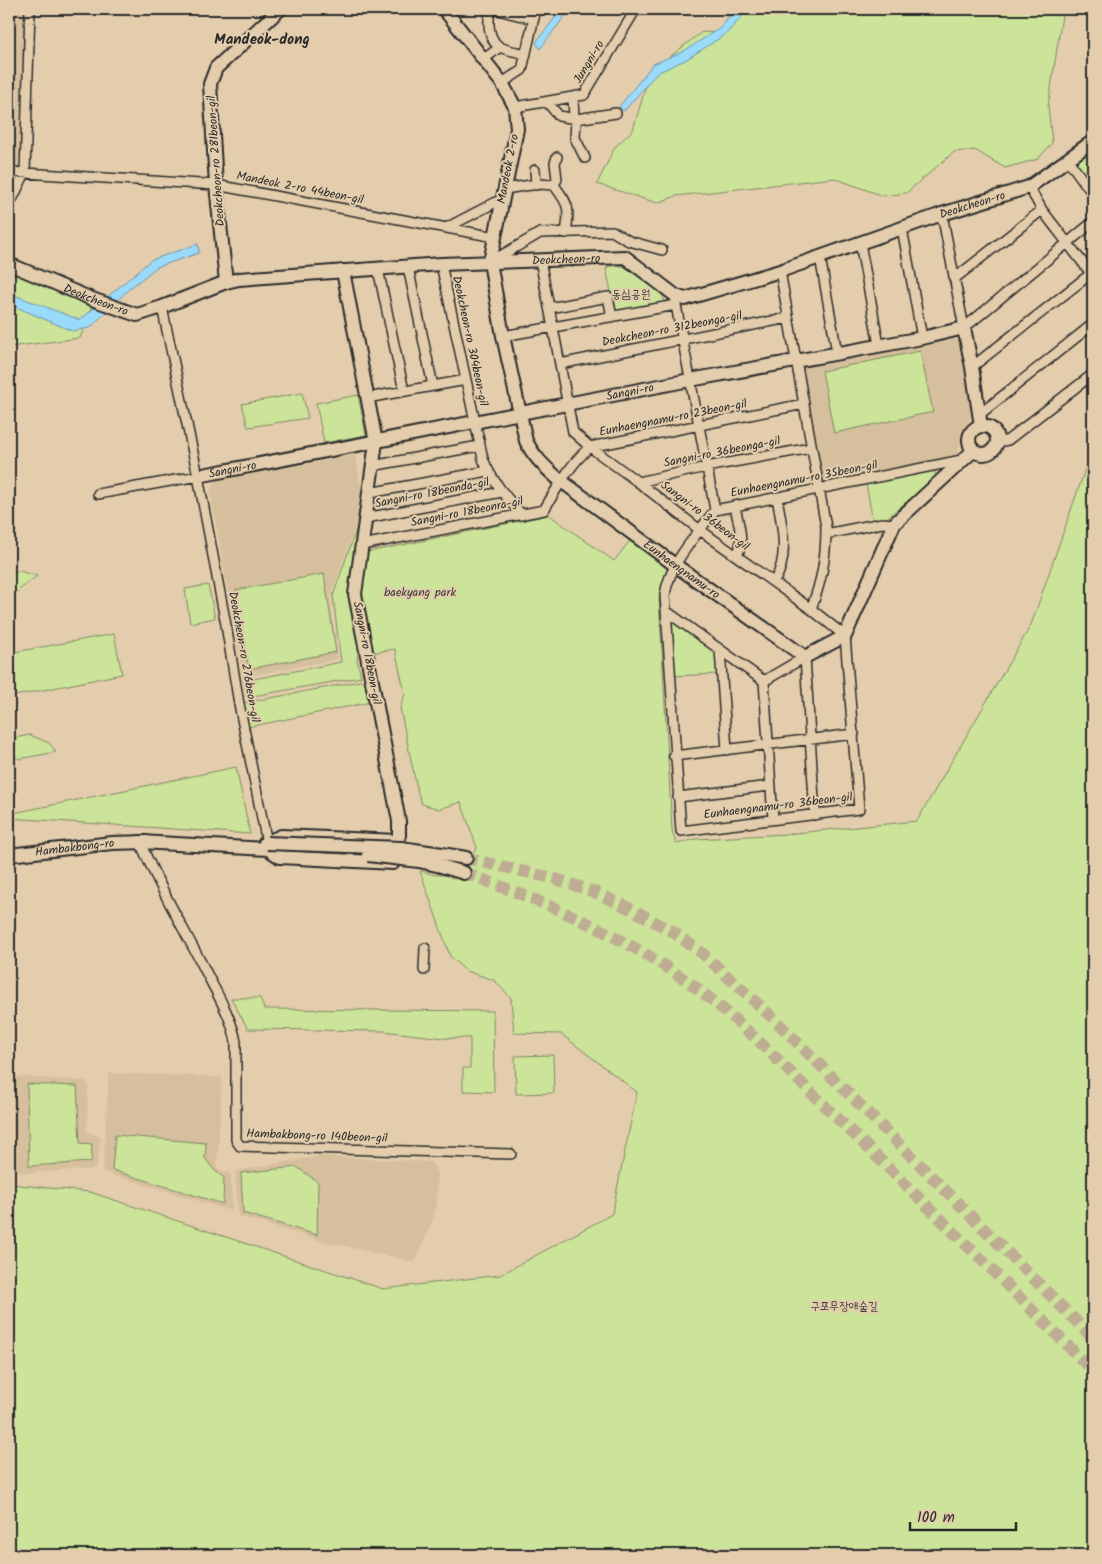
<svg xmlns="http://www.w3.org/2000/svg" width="1102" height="1564" font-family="Kalam,'Poor Story',sans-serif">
<rect width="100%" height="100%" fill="#e3cdac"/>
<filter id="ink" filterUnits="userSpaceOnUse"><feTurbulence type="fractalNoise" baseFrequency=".02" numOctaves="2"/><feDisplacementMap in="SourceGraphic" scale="10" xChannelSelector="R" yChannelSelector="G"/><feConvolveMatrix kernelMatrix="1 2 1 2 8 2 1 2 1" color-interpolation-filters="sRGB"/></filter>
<g filter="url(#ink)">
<!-- built -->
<path fill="#d5bf9d" d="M9,9H25L19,166H9Z
M947,336L955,339L961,346L972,413L955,458L824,485L820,479L802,369L805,363Z
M355,455L361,487L358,519L330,598L338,659L243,677L210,490L216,481Z
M109,1073L222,1077L217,1169L231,1174L232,1211L103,1172Z
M9,1076L86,1081L88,1086L87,1132L101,1137L96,1169L27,1173L9,1170Z
M320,1156L431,1162L437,1173L436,1203L433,1219L415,1262L319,1240L238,1216L235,1171Z"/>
<!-- green -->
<path fill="#cce499" stroke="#7c8862" d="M733,9H1063L1048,107L1052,143L1038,159L1005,168L975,150L954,152L906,193L883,196L834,178L676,196L657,203L597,184L615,147L633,130L650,72L702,32L718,33Z
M1093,143V190L1071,160Z
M610,266H623L662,293L665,303L616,315L606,268Z
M9,271L93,304L80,338L9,347Z
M920,351L933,412L834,433L822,371Z
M302,393L308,418L248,427L242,404Z
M358,395L366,435L324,443L316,403Z
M1093,462V1555H9V1184L90,1192L383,1289L500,1275L612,1214L637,1092L561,1034L514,1033L511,998L494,980L466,971L450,956L420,871C427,872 435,876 441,875C457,873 468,860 477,848L461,802L439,809L422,804L418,793L400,708L405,694L395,649L371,653L361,594L368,552L549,515L614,561L632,538L668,565L659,598L672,830L676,844L696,839L786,834L917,821L1031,625L1086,467Z
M932,470L938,477L885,519L873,521L866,483Z
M360,518L349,592L359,645L357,660L361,677L247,697L244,681L341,662L333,596Z
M19,571L37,576C27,584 18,590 9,599V573Z
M324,574L336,652L249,669L236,590Z
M208,585L215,618L190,623L185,589Z
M670,620H674L715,649L718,674L672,676Z
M114,634L122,674L9,697V653Z
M371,679L376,701L248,727L244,703Z
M30,735L49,743L56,752L19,759L9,749L11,741L19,737Z
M236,767L250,834L9,818V814Z
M231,998H260L264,1009L493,1011L494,1092L463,1091V1068H470V1038H444L383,1031L248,1029Z
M553,1055L554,1093L516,1094L515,1056Z
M27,1084L77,1086L80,1143L92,1144L91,1162L29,1166Z
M115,1135L206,1143L205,1158L214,1170L224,1178L223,1204L112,1170Z
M297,1167L318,1182L317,1235L243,1213L241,1173Z"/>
<!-- water -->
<path fill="#9adafb" stroke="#6e94a8" d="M562,9H570L540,49L536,42Z
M737,9H749L726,34L687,59L657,73L624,111L619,107L653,64L684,51L720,28Z
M198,244L199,253L157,267L130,288L90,328L72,331L9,304V293L80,320L151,260Z"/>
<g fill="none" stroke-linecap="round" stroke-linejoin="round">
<!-- secondary-tunnel -->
<path stroke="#bead92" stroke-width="12" stroke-dasharray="12 6" stroke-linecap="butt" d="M466,858L556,879L592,891L631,909L672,931L703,954L772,1017L1093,1338
M464,873C544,901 621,934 691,984C742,1021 786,1069 832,1113C920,1198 1007,1285 1093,1371"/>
<defs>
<path id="street" d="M491,9C487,21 488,42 502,48C510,51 518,52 526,54
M494,9L534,19
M484,59L500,47
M502,83L522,70L536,9
M573,97L574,118
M547,102L559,116L576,119L616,113
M515,107L584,95L636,9
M576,119L575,138L585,158
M1068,160L1093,194
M535,170L536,185
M9,172L216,185L495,237
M554,185L557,179L555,163L557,157
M1029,187L1042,210L1093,276
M504,189L538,184L554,185C569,205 570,207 566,233
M9,206L25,173L30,9
M942,214L964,328L1093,222
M446,228L502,199
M902,228L922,338
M860,243L879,345
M820,257L837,353
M540,260L573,432L590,447L638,482L700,530L811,609L845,636L859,809L681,831L665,595C670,562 696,536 715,510L962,460
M492,261L540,233L612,231L629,241L662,250
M441,264L483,459C492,481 506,497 522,515
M408,267L433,386
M378,269L404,391
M780,271L826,527C826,558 822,580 811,609
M954,279L1042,210
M676,296V305L715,510
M162,307L198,476L226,625L239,704L267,843
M549,308L608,297L612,317
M503,336L676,305
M560,364L788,318
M972,367L1093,272
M367,398L466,380
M980,414L1093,324
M996,443L1008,440L1093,374
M372,466L479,446
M638,482L706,467L811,448
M369,493L488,471
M98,494L198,476
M735,506C738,523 745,540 737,556
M366,518L502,492
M826,534L882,523L894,524
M362,545L544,510C557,488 570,464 590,447L804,404
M774,582C790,557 782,525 777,498
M666,611L764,681
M720,650L727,750
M764,681L805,657L815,815
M764,681L773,819
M674,756L854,734
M678,797L770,786
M140,842C159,887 184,929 206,972C217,994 232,1018 236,1042V1140L240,1146L511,1154
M424,970L425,948"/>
<g id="secondary">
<path id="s1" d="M444,9L502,83L515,107L517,129L490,262L503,336L526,441C533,456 544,466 556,477L675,565L805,657L845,636L894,524L974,450"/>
<path id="s2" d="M9,264L92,299L137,315L162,307L226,282L239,279L441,264L625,257L676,296L685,299L780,271L942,214L1029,187L1093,141"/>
<path d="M226,282L216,185L210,84L216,68L280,9"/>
<circle cx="983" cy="440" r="14"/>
<path id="s3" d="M198,476L690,380L922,338L964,328L972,367L981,426"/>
<path d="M140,842L268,849L280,857L393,863L399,835V821L355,594L376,442L343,271"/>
<path d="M265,843L281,836L398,841"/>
<path d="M442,854L466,858"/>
<path id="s4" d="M9,855L112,843L147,842"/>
<path d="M441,866L464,873"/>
</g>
</defs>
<!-- street casing -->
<use href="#street" stroke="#2b2b2b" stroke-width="12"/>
<!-- secondary casing -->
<use href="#secondary" stroke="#2b2b2b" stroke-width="16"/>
<!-- street -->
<use href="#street" stroke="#e3cdac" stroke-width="9"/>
<!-- secondary -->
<use href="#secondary" stroke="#e3cdac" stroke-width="12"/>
<defs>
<path id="secondary-bridge" d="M267,843L401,848L442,854
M368,855L419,861L441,866"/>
</defs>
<!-- secondary-bridge casing -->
<use href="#secondary-bridge" stroke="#2b2b2b" stroke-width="16" stroke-linecap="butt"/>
<!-- secondary-bridge -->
<use href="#secondary-bridge" stroke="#e3cdac" stroke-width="12"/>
</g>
</g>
<g text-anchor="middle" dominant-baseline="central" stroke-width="4" stroke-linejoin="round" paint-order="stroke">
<!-- street labels -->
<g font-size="12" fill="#2b2b2b" stroke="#e3cdac">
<text transform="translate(589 62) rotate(-59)">Jungni-ro</text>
<text transform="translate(216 161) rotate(-94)">Deokcheon-ro 281beon-gil</text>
<text transform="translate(508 169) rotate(-79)">Mandeok 2-ro</text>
<text transform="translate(300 188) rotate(11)">Mandeok 2-ro 44beon-gil</text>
<text stroke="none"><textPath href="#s2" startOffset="1009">Deokcheon-ro</textPath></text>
<text stroke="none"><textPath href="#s2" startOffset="574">Deokcheon-ro</textPath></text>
<text stroke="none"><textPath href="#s2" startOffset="94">Deokcheon-ro</textPath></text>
<text transform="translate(672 329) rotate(-11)">Deokcheon-ro 312beonga-gil</text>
<text transform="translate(470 341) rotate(78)">Deokcheon-ro 304beon-gil</text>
<text stroke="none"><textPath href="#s3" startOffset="440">Sangni-ro</textPath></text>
<text transform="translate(673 418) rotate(-11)">Eunhaengnamu-ro 23beon-gil</text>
<text transform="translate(722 452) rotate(-11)">Sangni-ro 36beonga-gil</text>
<text stroke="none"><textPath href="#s3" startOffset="35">Sangni-ro</textPath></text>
<text transform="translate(804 479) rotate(-11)">Eunhaengnamu-ro 35beon-gil</text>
<text transform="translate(432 493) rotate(-11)">Sangni-ro 18beonda-gil</text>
<text transform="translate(467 512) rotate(-11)">Sangni-ro 18beonra-gil</text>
<text transform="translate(705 516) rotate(37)">Sangni-ro 36beon-gil</text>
<text stroke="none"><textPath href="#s1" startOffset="665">Eunhaengnamu-ro</textPath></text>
<text transform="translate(367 653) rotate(79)">Sangni-ro 18beon-gil</text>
<text transform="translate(244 657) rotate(80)">Deokcheon-ro 276beon-gil</text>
<text transform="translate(778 806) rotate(-7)">Eunhaengnamu-ro 36beon-gil</text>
<text stroke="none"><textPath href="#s4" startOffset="66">Hambakbong-ro</textPath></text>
<text transform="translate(317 1136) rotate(2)">Hambakbong-ro 140beon-gil</text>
</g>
<!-- park labels -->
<g font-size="12" fill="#3b3e36" stroke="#e3cdac">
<text x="631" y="294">동심공원</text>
<text x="420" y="592">baekyang park</text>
<text x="844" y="1306">구포무장애숲길</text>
</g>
<!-- quarter labels -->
<g font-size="15" font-weight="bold" fill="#2b2b2b" stroke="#e3cdac">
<text x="262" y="40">Mandeok-dong</text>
</g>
</g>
<!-- margin -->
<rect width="1102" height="1564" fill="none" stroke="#e3cdac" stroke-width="30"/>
<rect x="15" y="15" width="1072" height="1534" fill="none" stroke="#2b2b2b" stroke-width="2" filter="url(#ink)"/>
<!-- scale -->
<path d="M910 1522v8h106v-8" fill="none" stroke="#2b2b2b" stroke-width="2.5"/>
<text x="917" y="1522" font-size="15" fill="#2b2b2b" stroke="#e3cdac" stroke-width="4" paint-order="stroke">100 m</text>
</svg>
